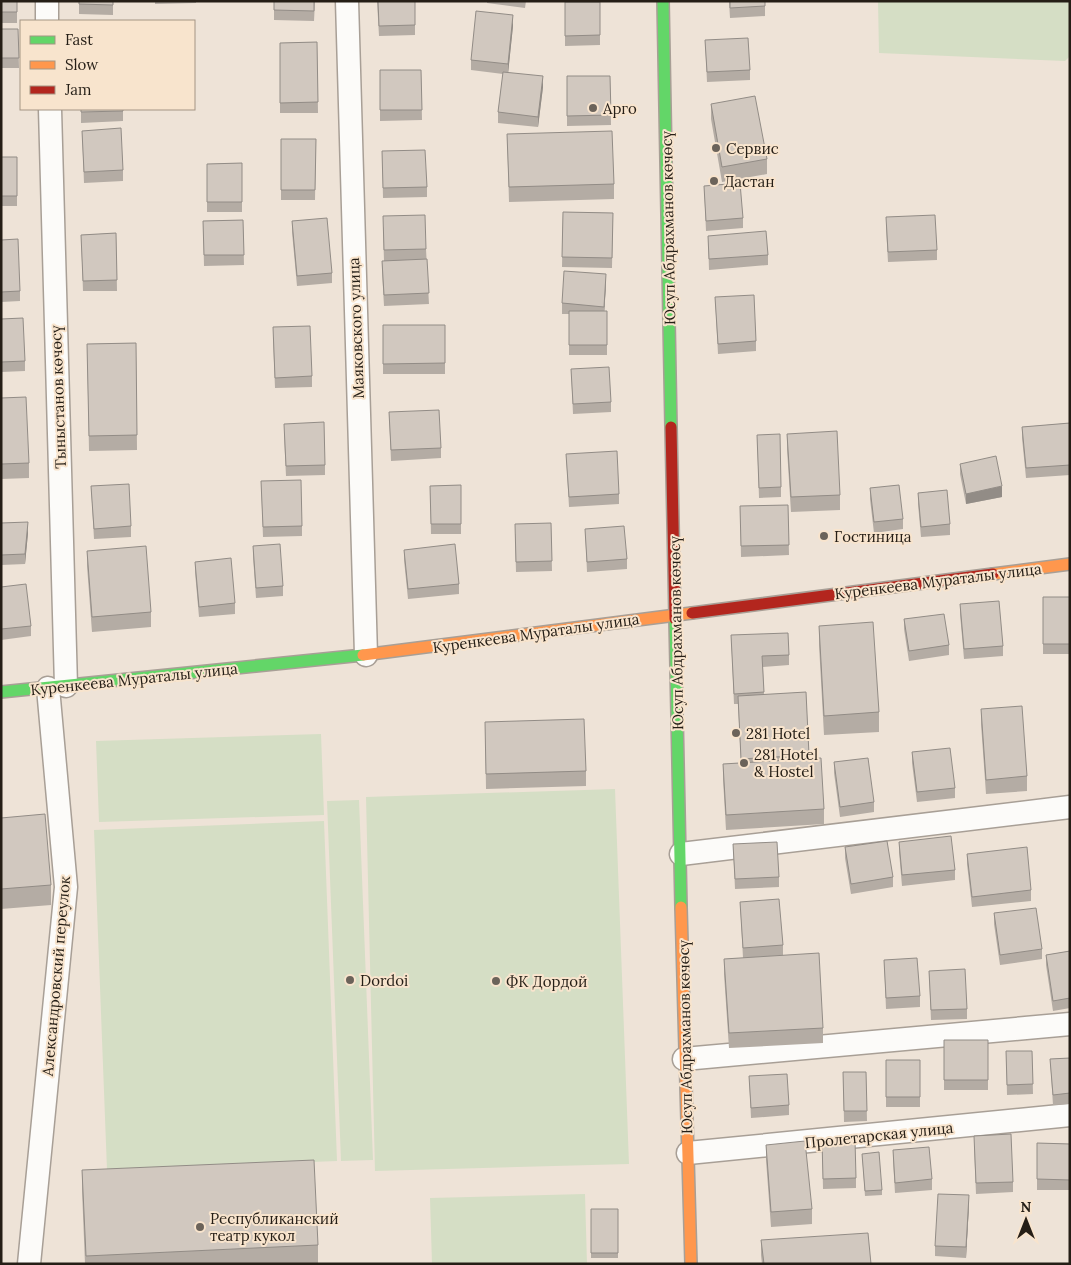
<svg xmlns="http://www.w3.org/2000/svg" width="1071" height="1265" font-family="Lora,serif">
<rect width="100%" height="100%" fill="#eee3d7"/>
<!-- green -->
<path fill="#d5dec5" d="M878,1H1070V56L1065,61L879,53Z
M321,734L324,815L99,822L96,741Z
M615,789L629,1164L375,1171L366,797Z
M359,800L373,1160L341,1161L327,801Z
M324,821L337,1161L107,1170L94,830Z
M585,1194L587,1264H432L430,1198Z"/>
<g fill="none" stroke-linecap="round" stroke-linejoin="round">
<defs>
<path id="street" d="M47,1V21
M347,1L366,655
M50,109L66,686
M681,854L1070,807
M684,1059L1070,1024
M688,1153L1070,1115
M29,1264L66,887L48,688"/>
<path id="fast" d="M663,1L671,427
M675,619L681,907
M1,692L363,655"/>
<path id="slow" d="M993,574L1070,564
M363,655L692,613
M681,907L691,1264"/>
<path id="jam" d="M671,427L675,619
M692,613L993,574"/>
</defs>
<!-- street casing -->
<use href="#street" stroke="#a89f96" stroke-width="25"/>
<!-- fast casing -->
<use href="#fast" stroke="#a89f96" stroke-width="14"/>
<!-- slow casing -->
<use href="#slow" stroke="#a89f96" stroke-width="14"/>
<!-- jam casing -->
<use href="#jam" stroke="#a89f96" stroke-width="14"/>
<!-- street -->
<use href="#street" stroke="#fcfbf9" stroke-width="22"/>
<!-- fast -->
<use href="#fast" stroke="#63d668" stroke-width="11"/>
<!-- slow -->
<use href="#slow" stroke="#ff974d" stroke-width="11"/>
<!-- jam -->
<use href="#jam" stroke="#b3261e" stroke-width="11"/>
</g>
<!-- wall -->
<path fill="#b4aca4" d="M1,1H17V23H1Z
M79,1H113V15L79,14Z
M155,1H196V3L155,4Z
M274,1H315L314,21L274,20Z
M377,1H415V35L379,36Z
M487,1H526L525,8L487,3Z
M729,1H765V16L730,18Z
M565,2H600V45L565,46Z
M513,26L508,73L543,87L538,127L498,123V112L503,74L471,70V60Z
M1,29H18L19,68H1Z
M705,40L750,70V80L707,82Z
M317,42L318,113H280V43Z
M380,70H421L422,120L380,121Z
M567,76H610L611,125L567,126Z
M711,104L767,159V174L722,182L711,119Z
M81,109L123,111V121L81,123Z
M82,131L123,170V181L84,183Z
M507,134L614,184V199L509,202Z
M281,139H316L315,200H281Z
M382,151L427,187V197L383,198Z
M1,157H17V206H1Z
M242,163V212H207V164Z
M704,186L743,218V228L706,231Z
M563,212L613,213L612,268L562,267Z
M243,220L244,265L204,266L203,221Z
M292,221L332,273V283L297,286L292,232Z
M383,227L426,249L429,304L384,306L382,271V261H384Z
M886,227L937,250V260L888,262Z
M116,233L117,291H83L81,235Z
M708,236L768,255V265L709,270Z
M1,240L20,291V301L1,302Z
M606,284L604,311H607V355H569V314H562V303Z
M715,297L756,341V351L718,354Z
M1,319L25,361V371L1,372Z
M383,325H445V374H383Z
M273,337L312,376V387L275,388Z
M136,343L137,450L89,451L87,344Z
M571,369L611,402V412L573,414Z
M1,398L29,463V478L1,479Z
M389,412L441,448V458L391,461Z
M1070,423V475L1026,478L1022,438V427Z
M284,434L325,465V475L286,476Z
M787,434L840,495V510L791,512L787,449Z
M757,435L781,487V497L759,498Z
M566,454L619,494V504L569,507Z
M960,464L1002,497L966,504L960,474Z
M261,481L302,526V536L263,537Z
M461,485V534H431L430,486Z
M91,486L131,526V537L94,539Z
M870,488L903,519V529L874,533L870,499Z
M918,493L950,524V535L921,537L918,504Z
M788,505L789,555L741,557L740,506Z
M1,523L28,533L25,564L1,565Z
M551,523L552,571L516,572L515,534Z
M585,529L627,559V569L587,572Z
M253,546L283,586V596L256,598L253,557Z
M404,550L459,584V594L408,599L404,560Z
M87,551L151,612V627L92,632L87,566Z
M195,562L235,603V614L199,617L195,572Z
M1,587L31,626V636L1,640Z
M1043,597H1070V654H1043Z
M960,604L1003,646V656L964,659L960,614Z
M904,619L949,645V655L909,661L904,629Z
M819,626L879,712V732L824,735L819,645Z
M731,635L789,655V665L763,667L764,695L806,692L809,759L824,809V824L726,830L723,779V764L741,763L738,704H734Z
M981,709L1027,776V791L986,794L981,724Z
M485,722L586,771V786L486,789Z
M912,752L955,788V798L917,802L912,763Z
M834,762L874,802V812L840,817L834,773Z
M1,818L51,885V905L1,909Z
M899,842L955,870V880L902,886L899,852Z
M733,844L779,877V887L735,889Z
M845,847L893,877V887L851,894L845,858Z
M967,854L1031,890V901L972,907L967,864Z
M740,902L783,945V955L823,1028V1043L729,1048L724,974V959L743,958Z
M994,913L1042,949V959L1000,965L994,924Z
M1070,951V1008L1053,1011L1046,965V955Z
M884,960L920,996V1007L886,1009Z
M929,971L967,1009V1019L931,1020Z
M944,1040H988V1090H944Z
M1006,1051H1032L1033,1094L1007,1095Z
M1070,1058V1104L1053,1105L1050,1059Z
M886,1060H920V1107H886Z
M843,1072H866L867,1121L844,1122Z
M749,1076L789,1105V1115L751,1118Z
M822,1140L856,1178V1188L823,1189Z
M1037,1143L1070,1144V1190H1037Z
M766,1145L812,1209V1224L771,1227L766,1160Z
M974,1146L1013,1182V1192L976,1194Z
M893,1150L932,1179V1190L895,1193L893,1160Z
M862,1154L882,1190V1195L865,1196Z
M82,1170L318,1245V1264H85L82,1190Z
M969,1205L966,1258L935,1256V1246Z
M591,1209H618V1258H591Z
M761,1240L871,1264H762L761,1255Z"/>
<!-- shaded-wall -->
<path fill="#928c86" d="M513,15V26L508,74V64Z
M543,76V87L538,127V117Z
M606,274V284L604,317V307Z
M1002,486V497L966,504V494Z
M28,522V533L25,564V554Z
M969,1195V1205L966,1258V1247Z"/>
<!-- building -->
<path fill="#d1c8bf" stroke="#928c86" d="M1,1H17V12H1Z
M79,1H113V5L79,4Z
M274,1H314V11L274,10Z
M378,1H415V25L379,26Z
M730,1H765V6L730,8Z
M565,2H600V35L565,36Z
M476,11L513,15L508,64L471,60Z
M1,29H18L19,58H1Z
M748,38L750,70L707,72L705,40Z
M317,42L318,102L280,103V43Z
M380,70H421L422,110H380Z
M503,72L543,76L538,117L498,112Z
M567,76H610L611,115L567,116Z
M755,96L767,159L722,167L711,104Z
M81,109H123V111L81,112Z
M121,128L123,170L84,172L82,131Z
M612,131L614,184L509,187L507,134Z
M281,139H316L315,190H281Z
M425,150L427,187L383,188L382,151Z
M1,157H17V196H1Z
M242,163V202H207V164Z
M740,183L743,218L706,221L704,186Z
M563,212L613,213L612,258L562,257Z
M425,215L426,249L384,250L383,216Z
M935,215L937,250L888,252L886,217Z
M327,218L332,273L297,276L292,221Z
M243,220L244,255H204L203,221Z
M766,231L768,255L709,259L708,236Z
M116,233L117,280L83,281L81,235Z
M18,239L20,291L1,292V240Z
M427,259L429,293L384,295L382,261Z
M564,271L606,274L604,307L562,303Z
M754,295L756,341L718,344L715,297Z
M569,311H607V345H569Z
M23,318L25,361L1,362V319Z
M383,325H445V363L383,364Z
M310,326L312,376L275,378L273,327Z
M136,343L137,435L89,436L87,344Z
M609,367L611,402L573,404L571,369Z
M26,397L29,463L1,464V398Z
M439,410L441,448L391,450L389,412Z
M324,422L325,465L286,466L284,424Z
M1070,423V465L1026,468L1022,427Z
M837,431L840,495L791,497L787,434Z
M780,434L781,487L759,488L757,435Z
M617,451L619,494L569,497L566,454Z
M996,456L1002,486L966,494L960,464Z
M301,480L302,526L263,527L261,481Z
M129,484L131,526L94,529L91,486Z
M461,485V524H431L430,486Z
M899,485L903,519L874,522L870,488Z
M947,490L950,524L921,527L918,493Z
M788,505L789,545L741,546L740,506Z
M28,522L25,554L1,555V523Z
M551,523L552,561L516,562L515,524Z
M624,526L627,559L587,562L585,529Z
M280,544L283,586L256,588L253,546Z
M455,544L459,584L408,589L404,550Z
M146,546L151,612L92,617L87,551Z
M231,558L235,603L199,607L195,562Z
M26,584L31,626L1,629V587Z
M1043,597H1070V644H1043Z
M999,601L1003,646L964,649L960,604Z
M944,614L949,645L909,651L904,619Z
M873,622L879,712L824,716L819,626Z
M788,633L789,655L762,656L764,692L734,694L731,635Z
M806,692L809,755L741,759L738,696Z
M1022,706L1027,776L986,780L981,709Z
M584,719L586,771L486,774L485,722Z
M950,748L955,788L917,792L912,752Z
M821,758L824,809L726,815L723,764Z
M868,758L874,802L840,807L834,762Z
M45,814L51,885L1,889V818Z
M951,836L955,870L902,875L899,842Z
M887,841L893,877L851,884L845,847Z
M777,842L779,877L735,879L733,844Z
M1027,847L1031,890L972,897L967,854Z
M779,899L783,945L743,948L740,902Z
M1036,908L1042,949L1000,955L994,913Z
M1070,951V998L1053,1001L1046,955Z
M819,953L823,1028L729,1033L724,959Z
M917,958L920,996L886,998L884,960Z
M965,969L967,1009L931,1010L929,971Z
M944,1040H988V1080H944Z
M1006,1051H1032L1033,1084L1007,1085Z
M1070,1058V1093L1053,1095L1050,1059Z
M886,1060H920V1097H886Z
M843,1072H866L867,1111H844Z
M787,1074L789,1105L751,1108L749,1076Z
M1011,1134L1013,1182L976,1183L974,1136Z
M822,1140H855L856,1178L823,1179Z
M805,1141L812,1209L771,1212L766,1145Z
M1037,1143L1070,1144V1180L1037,1179Z
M929,1147L932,1179L895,1183L893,1150Z
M879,1152L882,1190L865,1191L862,1154Z
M314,1160L318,1245L86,1256L82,1170Z
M938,1194L969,1195L966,1247L935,1246Z
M591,1209H618V1253H591Z
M868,1233L871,1264H764L761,1240Z"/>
<!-- markers -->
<g fill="#6b635a" stroke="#f8e4cd" stroke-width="2">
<circle cx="593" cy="108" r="5"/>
<circle cx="716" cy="148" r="5"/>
<circle cx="714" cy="181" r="5"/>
<circle cx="824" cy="536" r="5"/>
<circle cx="736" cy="733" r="5"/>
<circle cx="744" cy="763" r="5"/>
<circle cx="350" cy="980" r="5"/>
<circle cx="496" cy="981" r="5"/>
<circle cx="200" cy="1227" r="5"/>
</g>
<g text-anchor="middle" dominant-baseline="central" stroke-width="4" stroke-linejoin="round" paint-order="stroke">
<!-- poi labels -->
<g font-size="15" fill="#251e16" stroke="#f8e4cd" text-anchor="start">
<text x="603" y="108">Арго</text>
<text x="726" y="148">Сервис</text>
<text x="724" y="181">Дастан</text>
<text x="834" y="536">Гостиница</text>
<text x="746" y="733">281 Hotel</text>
<text x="754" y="754">281 Hotel<tspan x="754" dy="17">&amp; Hostel</tspan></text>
<text x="360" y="980">Dordoi</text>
<text x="506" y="981">ФК Дордой</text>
<text x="210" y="1218">Республиканский<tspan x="210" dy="17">театр кукол</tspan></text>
</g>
<!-- street labels -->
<g font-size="15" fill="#251e16" stroke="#f8e4cd">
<text transform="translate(668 228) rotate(-91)">Юсуп Абдрахманов көчөсү</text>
<text transform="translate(356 328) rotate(-92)">Маяковского улица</text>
<text transform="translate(58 397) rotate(-92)">Тыныстанов көчөсү</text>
<text transform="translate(938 581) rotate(-7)">Куренкеева Мураталы улица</text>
<text transform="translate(536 633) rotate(-8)">Куренкеева Мураталы улица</text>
<text transform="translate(676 633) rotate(-91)">Юсуп Абдрахманов көчөсү</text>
<text transform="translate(134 679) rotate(-6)">Куренкеева Мураталы улица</text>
<text transform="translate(56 976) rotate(-85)">Александровский переулок</text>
<text transform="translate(685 1037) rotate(-91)">Юсуп Абдрахманов көчөсү</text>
<text transform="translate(879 1135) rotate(-6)">Пролетарская улица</text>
</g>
</g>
<!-- border -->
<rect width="1071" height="1265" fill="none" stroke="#251e16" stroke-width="5"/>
<!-- legend -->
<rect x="20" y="20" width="175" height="90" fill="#f8e4cd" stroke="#a49584"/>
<rect x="30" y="36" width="25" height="8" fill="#63d668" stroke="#a49584"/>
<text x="65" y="45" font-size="15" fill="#251e16">Fast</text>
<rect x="30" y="61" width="25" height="8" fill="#ff974d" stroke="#a49584"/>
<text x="65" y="70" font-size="15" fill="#251e16">Slow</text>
<rect x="30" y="86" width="25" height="8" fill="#b3261e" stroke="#a49584"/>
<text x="65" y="95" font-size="15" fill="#251e16">Jam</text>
<!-- north arrow -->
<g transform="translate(1026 1220)" stroke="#f8e4cd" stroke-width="4" paint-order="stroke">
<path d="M0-4L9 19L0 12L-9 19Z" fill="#251e16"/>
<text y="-8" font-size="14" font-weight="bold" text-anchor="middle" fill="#251e16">N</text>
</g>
</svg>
